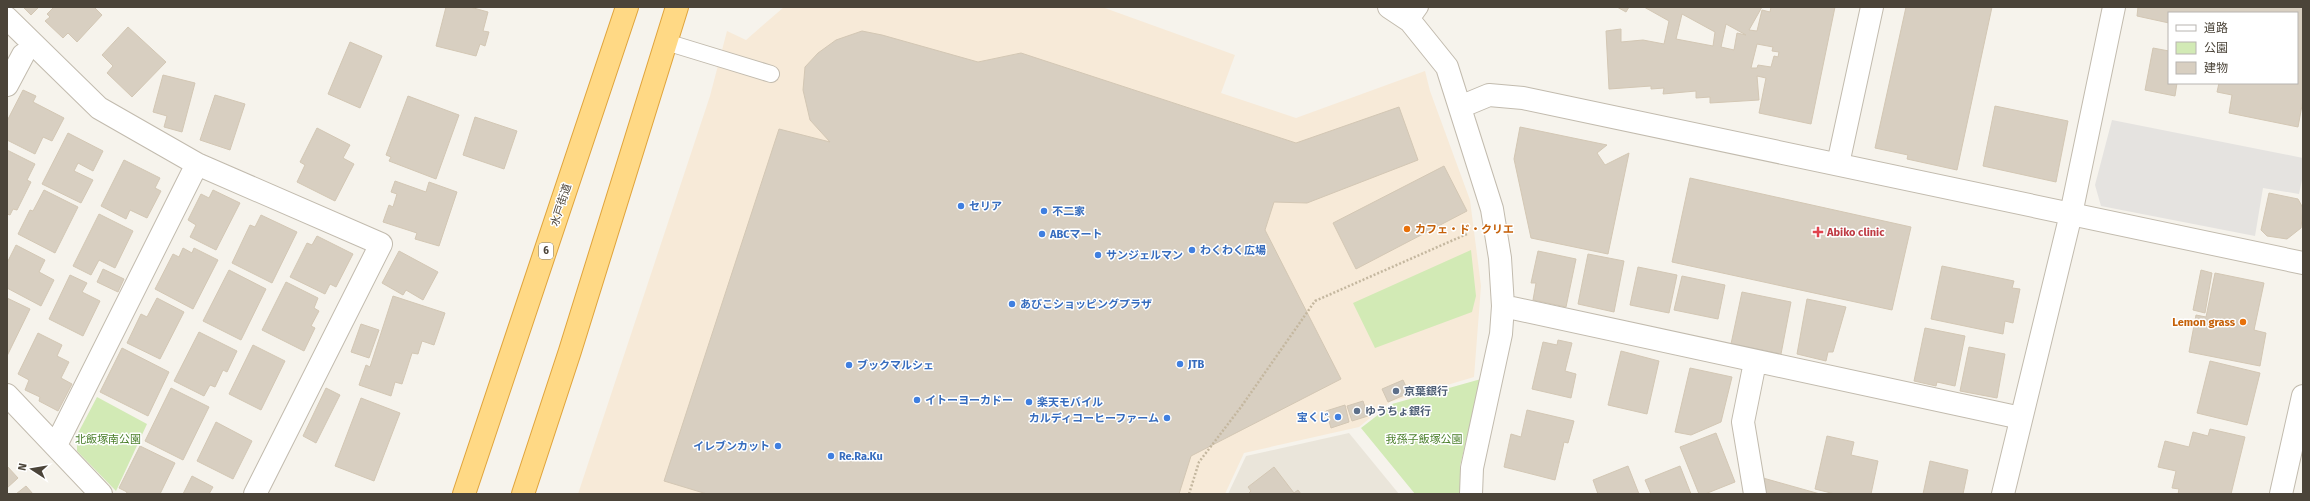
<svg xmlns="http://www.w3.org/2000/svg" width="2310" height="501" font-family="'Fira Sans','Noto Sans JP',sans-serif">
<rect width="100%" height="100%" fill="#f6f3ec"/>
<!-- residential -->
<path fill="#eae5da" d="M1349,433L1399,494H1228L1246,456Z"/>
<!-- commercial -->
<path fill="#f7ead8" d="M784,7H1102L1235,55L1221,93L1296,118L1425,71L1430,91L1470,200L1481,286L1474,377L1390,402L1359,427L1244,453L1225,494H578L710,96L727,31L746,40Z"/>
<!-- green -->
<path fill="#d2eab5" d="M1471,250L1476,296L1472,312L1375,348L1353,303Z
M1481,379L1460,466L1461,494H1415L1361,428L1392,404Z
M97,397L147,424L116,491L77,451V435Z"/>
<!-- parking -->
<path fill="#e5e3e0" d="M2112,120L2303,158V175L2299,194L2263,188L2255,236L2101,206L2095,185Z"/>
<!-- building -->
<path fill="#d8cfc1" stroke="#d3c7b4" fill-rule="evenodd" d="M23,7H39L31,15Z
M54,7H94L102,15L77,42L68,33L63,38L45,21L50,17L47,14Z
M446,7H470L488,12L483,31L489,32L485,46L480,44L476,56L436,46Z
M1617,7H1629L1626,12Z
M1644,7H1762L1749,30L1757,31L1762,10L1770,12L1771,7H1835L1811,124L1759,113L1766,78L1757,76L1759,100L1710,103V97L1696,98V91L1663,94L1664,88L1651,89V86L1609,89L1606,31L1621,29V42L1643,40L1664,44L1669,21ZM1682,14L1715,32L1713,46L1676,39ZM1726,24L1746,35L1737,33L1734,50L1721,47ZM1757,44L1773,47L1772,51L1779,52L1778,57L1774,56L1771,67L1758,65L1757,68H1751Z
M1906,7H1992L1957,170L1907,159L1908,155L1875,148Z
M2138,7H2303V100L2298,127L2229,113L2232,95L2217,92L2219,83H2297V13H2169V23L2137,16Z
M128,27L166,62L132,97L107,73L113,66L102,55Z
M862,31L882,35L978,62L1021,53L1296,143L1399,107L1418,160L1307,203L1274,202L1265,230L1341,379L1191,456L1179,494H707L664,481L779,129L830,142L810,120L803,90L805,67L818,53L836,40Z
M350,42L382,56L360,108L328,94Z
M2153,48L2169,51V83H2177L2175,96L2145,90Z
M163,75L195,83L182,132L164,127L167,116L153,112Z
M23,90L36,96L33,102L64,118L52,141L43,137L35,154L7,140V121Z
M215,95L245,104L230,150L200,140Z
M408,96L459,115L436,179L389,161L391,157L386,155Z
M1995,106L2068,121L2056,182L1983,166Z
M475,117L517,131L504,169L463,155Z
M1520,127L1607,145L1597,153L1605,165L1629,153L1608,254L1531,238L1514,159Z
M317,128L350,145L343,158L354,164L335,201L297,182L305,165L300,162Z
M68,133L103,151L93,171L78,163L74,171L93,180L81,203L42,184Z
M7,150L35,164L27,180L31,182L17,210L13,209L10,215L7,214Z
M124,160L160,178L155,188L161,191L147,218L130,210L126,219L101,206Z
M1444,166L1467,211L1356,269L1333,223Z
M1690,178L1911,227L1892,310L1672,262Z
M395,181L426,192L429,182L457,192L439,246L415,239L417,233L383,222L389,205L393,207L397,194L391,192Z
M44,190L78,207L55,253L18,234L30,210L33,211Z
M213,190L240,203L216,250L190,237L196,225L188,220L201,194L209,198Z
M2269,193L2298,199L2303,208L2301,228L2287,239L2267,236L2261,230Z
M99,214L133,231L115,268L99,260L91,275L73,266Z
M261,215L297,232L272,283L232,263L250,225L255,227Z
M317,236L353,254L336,287L330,284L325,294L290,277L307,243L312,245Z
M16,245L45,260L39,272L54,280L41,306L7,288V263Z
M183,248L192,253L194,248L218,260L193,309L155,289L173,254L179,257Z
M399,251L438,272L423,300L406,290L403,295L382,283Z
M1538,251L1576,259L1566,307L1533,300L1536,283H1531Z
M1588,254L1624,261L1614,312L1578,304Z
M1942,266L2014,281L2012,288L2020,289L2013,323L2005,321L2003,334L1931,319Z
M1638,267L1677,275L1669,313L1630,305Z
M103,269L124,279L118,292L97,282Z
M229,270L266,289L241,340L203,321Z
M2201,270L2212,273L2205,313L2193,310Z
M2215,273L2264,283L2254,330L2266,333L2260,366L2189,352L2196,315L2206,317Z
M70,275L87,283L82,292L100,301L83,336L49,319Z
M1682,276L1725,285L1718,319L1674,310Z
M286,282L318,298L314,308L319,311L311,326L315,328L304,351L262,330Z
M1742,292L1791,302L1781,354L1731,344Z
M393,296L445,313L434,345L422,341L418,354L412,353L402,384L395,382L391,396L359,385L366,365L370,367Z
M7,298L30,309L7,356Z
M157,298L184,312L160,359L127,343L141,314L147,317Z
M1807,299L1846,307L1833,352H1828L1826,361L1797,354Z
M361,324L379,330L369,358L351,352Z
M1925,328L1965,336L1955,386L1937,382L1936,386L1914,381Z
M199,332L237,351L227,372L223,370L215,387L210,385L204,396L174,381Z
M38,333L62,345L57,356L69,362L61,378L72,384L58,411L39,401L40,397L25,390L29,380L18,374Z
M1558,340L1572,343L1565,371L1576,374L1571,398L1532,389L1543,342L1557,345Z
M253,345L285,361L261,410L229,394Z
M1969,347L2005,354L1997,398L1960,391Z
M122,348L169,372L148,416L100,392Z
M1621,351L1659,361L1647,414L1608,405Z
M2210,361L2260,373L2247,425L2197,413Z
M1690,368L1732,377L1721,422L1691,435L1675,432Z
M1403,380L1409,393L1388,402L1382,389Z
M171,388L209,407L183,460L145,441Z
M326,388L340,395L316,443L303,436Z
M361,398L400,413L374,481L335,466Z
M1363,401L1368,416L1352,421L1347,406Z
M1345,405L1349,422L1331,428L1326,411Z
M1527,410L1574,421L1568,443L1564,442L1563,447L1555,480L1504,467L1511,434L1521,437Z
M216,422L252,441L233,479L197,461Z
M2210,429L2245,437L2231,494H2178L2179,489L2172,488L2176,471L2158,467L2165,441L2189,447L2193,432L2208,436Z
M1716,433L1735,482L1705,494H1699L1680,447Z
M1827,436L1854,442L1851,455L1878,461L1871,494H1835L1815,489Z
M140,446L175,463L160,494H126L127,492L119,488Z
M1930,461L1968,470L1963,494H1923Z
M7,466L18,478L7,488Z
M1628,466L1639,494H1598L1593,480Z
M1680,466L1691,494H1651L1645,480Z
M1274,467L1294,493L1298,490L1301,494H1248L1251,491L1248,487Z
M192,476L213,487L209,494H183Z
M1763,478L1820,494H1766Z
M26,486L33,494H16Z"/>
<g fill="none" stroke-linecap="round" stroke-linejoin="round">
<defs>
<path id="service" d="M1410,21L1420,7
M666,42L771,74"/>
<path id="minor" d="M1389,7L1410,21L1447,67L1492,209L1500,258L1503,306L1501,334L1472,468L1471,494
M7,18L99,108L197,164L381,244L255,494
M7,85L23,55
M1460,107L1489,95L1523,98L2303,263
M1838,164L1872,7
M1503,306L2021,418
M1755,362L1743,422L1755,494
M7,395L101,494
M56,445L197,164
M2003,494L2071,214L2114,7"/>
<path id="tertiary" d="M2281,494L2303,396"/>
<path id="trunk" d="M464,494L627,7
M523,494L570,351L677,7"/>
</defs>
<!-- service casing -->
<use href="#service" stroke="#c2bbae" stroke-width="18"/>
<!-- minor casing -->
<use href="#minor" stroke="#c2bbae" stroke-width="24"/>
<!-- tertiary casing -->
<use href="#tertiary" stroke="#c2bbae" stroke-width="24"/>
<!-- trunk casing -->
<use href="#trunk" stroke="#e0a43c" stroke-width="24"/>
<!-- path -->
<path stroke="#c4b79f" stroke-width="2.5" stroke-dasharray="2 2" stroke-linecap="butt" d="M1189,494L1199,462L1241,407L1315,301L1467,234"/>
<!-- service -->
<use href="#service" stroke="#fff" stroke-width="16"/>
<!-- minor -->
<use href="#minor" stroke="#fff" stroke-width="22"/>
<!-- tertiary -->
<use href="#tertiary" stroke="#fff" stroke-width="22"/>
<!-- trunk -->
<use href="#trunk" stroke="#ffd985" stroke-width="22"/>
</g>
<!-- markers -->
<g fill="#3f7fe0" stroke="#fff" stroke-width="1.5">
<circle cx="961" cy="206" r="4"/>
<circle cx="1044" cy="211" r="4"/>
<circle cx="1042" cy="234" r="4"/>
<circle cx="1192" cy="250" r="4"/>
<circle cx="1098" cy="255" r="4"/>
<circle cx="1012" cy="304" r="4"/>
<circle cx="1180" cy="364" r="4"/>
<circle cx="849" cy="365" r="4"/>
<circle cx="917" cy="400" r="4"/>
<circle cx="1029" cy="402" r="4"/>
<circle cx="1338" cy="417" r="4"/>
<circle cx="1167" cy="418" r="4"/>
<circle cx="778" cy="446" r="4"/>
<circle cx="831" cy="456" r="4"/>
</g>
<g fill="#e8710a" stroke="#fff" stroke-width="1.5">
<circle cx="1407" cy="229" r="4"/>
<circle cx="2243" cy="322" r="4"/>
</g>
<path fill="#e0444e" stroke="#fff" stroke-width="1.5" d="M1816 226h4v4h4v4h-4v4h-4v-4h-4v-4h4z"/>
<g fill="#5c6f8a" stroke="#fff" stroke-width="1.5">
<circle cx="1396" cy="391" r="4"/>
<circle cx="1357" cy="411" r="4"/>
</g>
<g text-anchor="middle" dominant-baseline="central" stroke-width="3" stroke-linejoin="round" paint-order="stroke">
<!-- shield labels -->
<rect fill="#fff" stroke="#817c74" stroke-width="1" x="539" y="243" width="14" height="16" rx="3"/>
<g font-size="10" font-weight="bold" fill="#4b4439">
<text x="546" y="251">6</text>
</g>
<!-- street labels -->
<g font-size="11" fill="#4b4439" stroke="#fff">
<text transform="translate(561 205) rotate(-72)">水戸街道</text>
</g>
<!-- shop labels -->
<g font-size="11" font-weight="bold" fill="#366cbe" stroke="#fff" text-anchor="start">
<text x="969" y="206">セリア</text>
<text x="1052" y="211">不二家</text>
<text x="1050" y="234">ABCマート</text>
<text x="1200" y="250">わくわく広場</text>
<text x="1106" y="255">サンジェルマン</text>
<text x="1020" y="304">あびこショッピングプラザ</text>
<text x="1188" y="364">JTB</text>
<text x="857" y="365">ブックマルシェ</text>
<text x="925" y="400">イトーヨーカドー</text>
<text x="1037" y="402">楽天モバイル</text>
<text x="1330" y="417" text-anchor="end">宝くじ</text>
<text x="1159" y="418" text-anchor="end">カルディコーヒーファーム</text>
<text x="770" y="446" text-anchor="end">イレブンカット</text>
<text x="839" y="456">Re.Ra.Ku</text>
</g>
<!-- food labels -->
<g font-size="11" font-weight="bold" fill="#c56008" stroke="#fff" text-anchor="start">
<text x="1415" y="229">カフェ・ド・クリエ</text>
<text x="2235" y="322" text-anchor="end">Lemon grass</text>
</g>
<!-- health labels -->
<g font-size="11" font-weight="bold" fill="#be3a42" stroke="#fff" text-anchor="start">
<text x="1827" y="232">Abiko clinic</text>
</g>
<!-- service labels -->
<g font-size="11" font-weight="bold" fill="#4e5e75" stroke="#fff" text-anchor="start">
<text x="1404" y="391">京葉銀行</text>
<text x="1365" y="411">ゆうちょ銀行</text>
</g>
<!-- park labels -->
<g font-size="11" fill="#4a7f2a" stroke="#fff">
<text x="108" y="439">北飯塚南公園</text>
<text x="1424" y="439">我孫子飯塚公園</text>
</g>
</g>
<!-- border -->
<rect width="2310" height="501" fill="none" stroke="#4b4439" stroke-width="16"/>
<!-- legend -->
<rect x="2168" y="12" width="130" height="72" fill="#ffffff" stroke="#b7b4b0"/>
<rect x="2176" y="25" width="20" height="6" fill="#ffffff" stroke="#b7b4b0"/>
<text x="2204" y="32" font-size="12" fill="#4b4439">道路</text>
<rect x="2176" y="42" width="20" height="12" fill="#d2eab5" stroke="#b7b4b0"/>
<text x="2204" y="52" font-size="12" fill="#4b4439">公園</text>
<rect x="2176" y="62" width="20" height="12" fill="#d8cfc1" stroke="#b7b4b0"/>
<text x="2204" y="72" font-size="12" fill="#4b4439">建物</text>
<!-- north arrow -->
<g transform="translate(32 469) rotate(282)" stroke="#ffffff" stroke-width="3" paint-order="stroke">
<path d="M0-3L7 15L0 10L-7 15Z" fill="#4b4439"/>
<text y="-6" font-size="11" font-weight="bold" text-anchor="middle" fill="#4b4439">N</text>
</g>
</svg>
